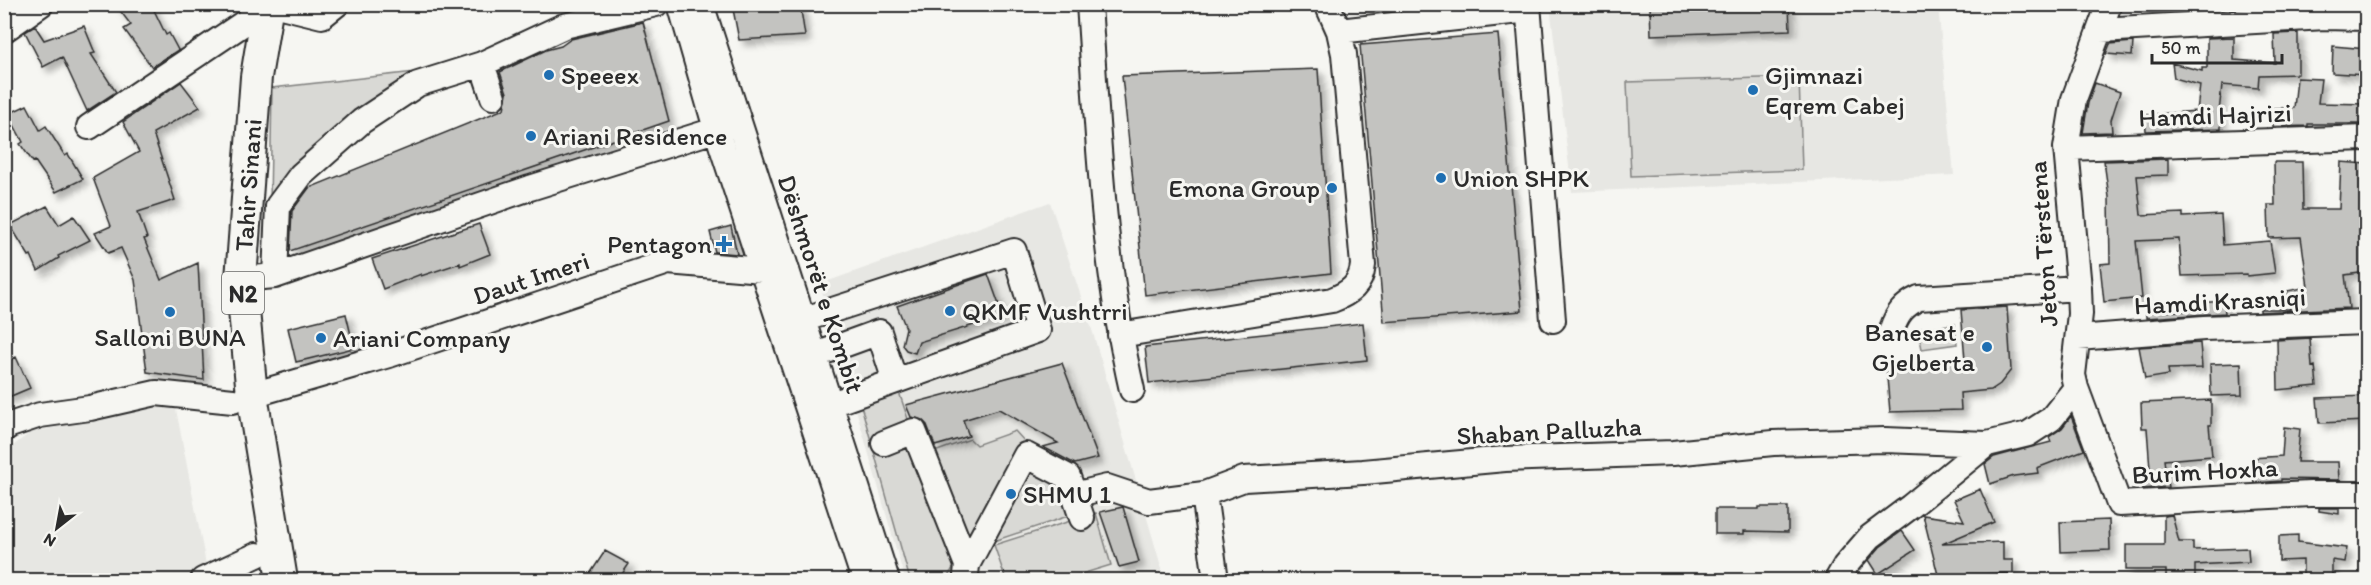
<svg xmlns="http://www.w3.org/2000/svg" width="2371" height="585" font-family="Itim,sans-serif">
<defs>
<filter id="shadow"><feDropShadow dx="5.5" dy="5.5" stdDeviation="3" flood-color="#0004"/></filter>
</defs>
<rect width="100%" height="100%" fill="#f6f6f2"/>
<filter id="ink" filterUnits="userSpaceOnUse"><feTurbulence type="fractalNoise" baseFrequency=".0167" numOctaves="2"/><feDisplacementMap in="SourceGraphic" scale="12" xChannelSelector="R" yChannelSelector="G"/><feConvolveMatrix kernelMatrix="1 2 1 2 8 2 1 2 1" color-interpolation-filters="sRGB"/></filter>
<g filter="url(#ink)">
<!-- built -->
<path fill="#e7e7e3" d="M1550,5H1938L1954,175L1572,192Z
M1050,202L1093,333L1165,580H905L820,284Z
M175,404L209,580H5V452L31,432Z"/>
<!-- green -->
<path fill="#d9d9d5" stroke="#828280" stroke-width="1.5" d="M433,70L270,204L272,88Z
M1799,77L1802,170L1631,176L1627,82Z
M1955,324L1957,344L1922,349L1918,329Z
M898,389L956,563L946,580H910L860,402Z
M1015,431L1026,443L966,552L929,454L970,439L976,445Z
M1029,461L1062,480L1074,514L988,543Z
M1096,513L1111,565L1062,580H1006L994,545Z"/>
<!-- building -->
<path fill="#c3c3c0" stroke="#2b2b2b" stroke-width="1.5" filter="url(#shadow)" d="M115,4H151L166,35L169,33L178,50L152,67L124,29L131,25Z
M732,4H800L805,36L739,40Z
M1662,4L1789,5L1790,30L1651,35L1650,6Z
M2207,4H2294L2207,10Z
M643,22L669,121L290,251L292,211L309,188L504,109L507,93L500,72L546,50L561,46L571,39Z
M35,26L44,40L84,26L95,53L91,54L116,92L87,111L62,57L43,67L25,32Z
M2298,33V74L2259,75L2258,88L2222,85L2219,112H2221V129L2146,131L2145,115L2197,111L2200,85L2174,78L2172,63L2202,71V68H2207V38L2234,37V60L2275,63L2274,34Z
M1498,34L1522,311L1384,322L1360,45Z
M2133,42L2132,56L2106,54L2110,44Z
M2333,46L2367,49V75L2332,73Z
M1318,69L1331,273L1145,295L1122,76Z
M2297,78L2321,79L2318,103L2367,104V124H2308V126L2273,127L2274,108H2294Z
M181,82L200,107L153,133L175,200L138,212L147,238L144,239L161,280L198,263L204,380L147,372L135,280L121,248L108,253L95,233L111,226L93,178L139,152L123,122Z
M2095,83L2120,92L2111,120L2112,132L2083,133L2088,103Z
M27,105L40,130L46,126L65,156L68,154L83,179L56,192L35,161L33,162L20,144L23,142L8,114Z
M2168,159V175L2137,176L2141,215L2183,213V217L2221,215L2223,245L2270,241L2275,273L2247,276V274L2182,276L2179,239L2136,241L2142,298L2104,302L2100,264L2110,263L2109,197L2104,161Z
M2274,162H2302L2303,209H2339L2341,162L2367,164V272L2345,275L2349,308L2260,312V309H2290L2287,291L2308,287L2301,237L2269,238L2268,205H2275Z
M47,206L59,225L74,216L90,240L58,256L59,258L38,271L31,255L29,256L10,225Z
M479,224L490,254L460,266V263L421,276V274L383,289L372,259Z
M731,226L737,254L715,252L710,232Z
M988,274L1003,316L919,342L915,353L906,350L902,345L906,328L897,306Z
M2224,301L2225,313L2146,318V312L2186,311L2185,304Z
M2007,307L2011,370L2000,384L1991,390L1960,393L1961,410L1890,412L1886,366L1965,360L1961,310Z
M346,314L354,348L296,362L288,328Z
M1363,323L1367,360L1149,383L1145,347Z
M2310,338L2312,367L2315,366L2317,386L2278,390L2277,340Z
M2200,343L2202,368L2168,369L2169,375L2145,379L2139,347Z
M16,357L30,388L4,399V363Z
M1062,363L1098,458L1075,464L1043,447L1058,443L999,409L963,420L969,436L935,446L927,425L922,420L911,417L906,405Z
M2241,363L2242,395L2211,396L2210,364Z
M2367,396V421L2319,423L2317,398Z
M2211,400V425H2209L2212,456L2164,460L2168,487L2142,489L2138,467L2150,469L2147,428H2142L2141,403Z
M2071,416L2084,450L2037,468L2038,473L2014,476L1990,484L1985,464L1994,457L2051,442L2049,437L2062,428Z
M2284,427L2300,429L2297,462H2338L2339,480L2281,479V481L2254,483L2252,458L2282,456Z
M1980,489L1994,522L1942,544L2003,542V560H2013V573L1938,575L1923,515L1964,521L1954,500Z
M1123,507L1139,562L1119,567L1100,512Z
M1759,507H1788V532L1744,531V534H1715V509H1759Z
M2319,508H2339V514L2319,511Z
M2172,515L2179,542H2193V550L2248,548L2249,562L2195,565V580H2166V570H2126V545H2164V516Z
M2109,520L2110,550L2061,552L2060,522Z
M1902,531L1915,550L1878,574L1869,560L1880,547Z
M2298,535V542L2347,548L2345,562L2332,560V580H2303V560L2279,561V536Z
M605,551L629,564L618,580H586Z"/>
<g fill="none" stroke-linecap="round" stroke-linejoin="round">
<defs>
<path id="minor" d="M273,4L322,16L337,4
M680,4L716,129L864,580
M701,4L887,580
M1089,4C1098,134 1103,264 1132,390
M1528,4L1553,320
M4,30L41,4
M2101,30L2325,17L2366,18
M1339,31L1529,10
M482,64L564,26L656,4
M89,127L250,19
M2066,148L2366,138
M275,276L278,206L301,175L362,121L418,84L482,64L493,97
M241,279L275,276L530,188L731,125
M802,320L1014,251L1038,330L829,405
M1892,329C1897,314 1904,305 1919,298L2079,288
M1120,335L1332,300C1350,293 1361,285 1363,265L1344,54L1339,31L1327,4
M2078,338L2204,328L2366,322
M813,356L879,332L895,381
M2076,388L2119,504L2310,494H2366
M252,395L389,355L668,262L762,270
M4,429L10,425L40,415L90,408L156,393L233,401
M884,443L914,431L967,565L966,575
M1074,495L1107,487L1149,501L1204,494
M967,565L1026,455L1068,477L1082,518
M203,580L257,555
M1216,580L1204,494L1244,479L1363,472L1505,459L1673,453L1773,443L1885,440L1987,444
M1837,580L1845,566L1870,537L1910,507L1987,444L2028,434L2051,419L2076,388L2073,375L2080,314L2079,288L2066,148L2074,99L2109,4"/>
<path id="major" d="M268,4L256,77L241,279L252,395L282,580"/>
</defs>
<!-- minor casing -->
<use href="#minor" stroke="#2b2b2b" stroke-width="28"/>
<!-- major casing -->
<use href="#major" stroke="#2b2b2b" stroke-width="34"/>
<!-- minor -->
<use href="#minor" stroke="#f6f6f2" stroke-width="24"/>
<!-- major -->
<use href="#major" stroke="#f6f6f2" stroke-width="30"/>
</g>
</g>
<!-- markers -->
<g fill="#1f6fb2" stroke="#f6f6f2" stroke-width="2">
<circle cx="549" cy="75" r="6"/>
<circle cx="1753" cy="90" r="6"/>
<circle cx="531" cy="136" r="6"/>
<circle cx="1441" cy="178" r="6"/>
<circle cx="1332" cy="188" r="6"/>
<path d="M721 235h6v6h6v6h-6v6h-6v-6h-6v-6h6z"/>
<circle cx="950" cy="311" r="6"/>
<circle cx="170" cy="312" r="6"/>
<circle cx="321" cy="338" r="6"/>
<circle cx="1987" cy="347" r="6"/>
<circle cx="1011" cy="494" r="6"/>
</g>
<g text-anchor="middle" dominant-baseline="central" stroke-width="6" stroke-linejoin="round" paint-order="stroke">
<!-- shield labels -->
<rect fill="#f6f6f2" stroke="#686867" stroke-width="1.5" x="222" y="272" width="42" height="42" rx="4.5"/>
<g font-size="24" font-weight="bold" fill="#2b2b2b">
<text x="243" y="293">N2</text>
</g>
<!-- poi labels -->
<g font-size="26" fill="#2b2b2b" stroke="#f6f6f2" text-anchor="start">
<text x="561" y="75">Speeex</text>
<text x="1765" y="75">Gjimnazi<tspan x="1765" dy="30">Eqrem Cabej</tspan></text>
<text x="543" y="136">Ariani Residence</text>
<text x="1453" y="178">Union SHPK</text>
<text x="1320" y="188" text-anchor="end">Emona Group</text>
<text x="712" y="244" text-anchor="end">Pentagon</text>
<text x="962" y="311">QKMF Vushtrri</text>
<text x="1975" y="332" text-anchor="end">Banesat e<tspan x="1975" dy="30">Gjelberta</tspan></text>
<text x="170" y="337" text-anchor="middle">Salloni BUNA</text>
<text x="333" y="338">Ariani Company</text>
<text x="1023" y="494">SHMU 1</text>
</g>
<!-- street labels -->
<g font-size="26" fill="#2b2b2b" stroke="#f6f6f2">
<text transform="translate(2215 115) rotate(-2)">Hamdi Hajrizi</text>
<text transform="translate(248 185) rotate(-86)">Tahir Sinani</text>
<text transform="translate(2043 244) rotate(-94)">Jeton Tërstena</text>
<text transform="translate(531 278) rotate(-18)">Daut Imeri</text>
<text transform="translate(821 284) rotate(72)">Dëshmorët e Kombit</text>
<text transform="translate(2220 301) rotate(-3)">Hamdi Krasniqi</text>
<text transform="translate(1549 431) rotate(-3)">Shaban Palluzha</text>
<text transform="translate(2205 471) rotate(-3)">Burim Hoxha</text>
</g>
</g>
<!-- margin -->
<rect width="2371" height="585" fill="none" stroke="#f6f6f2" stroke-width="24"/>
<rect x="12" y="12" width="2347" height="561" fill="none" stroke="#2b2b2b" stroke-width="2" filter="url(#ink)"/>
<!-- north arrow -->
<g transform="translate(57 528) rotate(211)" stroke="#f6f6f2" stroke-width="4.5" paint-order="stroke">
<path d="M0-4.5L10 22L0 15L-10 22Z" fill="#2b2b2b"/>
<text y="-9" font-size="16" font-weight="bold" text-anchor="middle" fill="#2b2b2b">N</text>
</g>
<!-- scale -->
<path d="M2152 54v9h130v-9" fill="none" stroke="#2b2b2b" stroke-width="3"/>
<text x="2161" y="54" font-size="18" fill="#2b2b2b" stroke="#f6f6f2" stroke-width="4.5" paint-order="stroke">50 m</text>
</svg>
